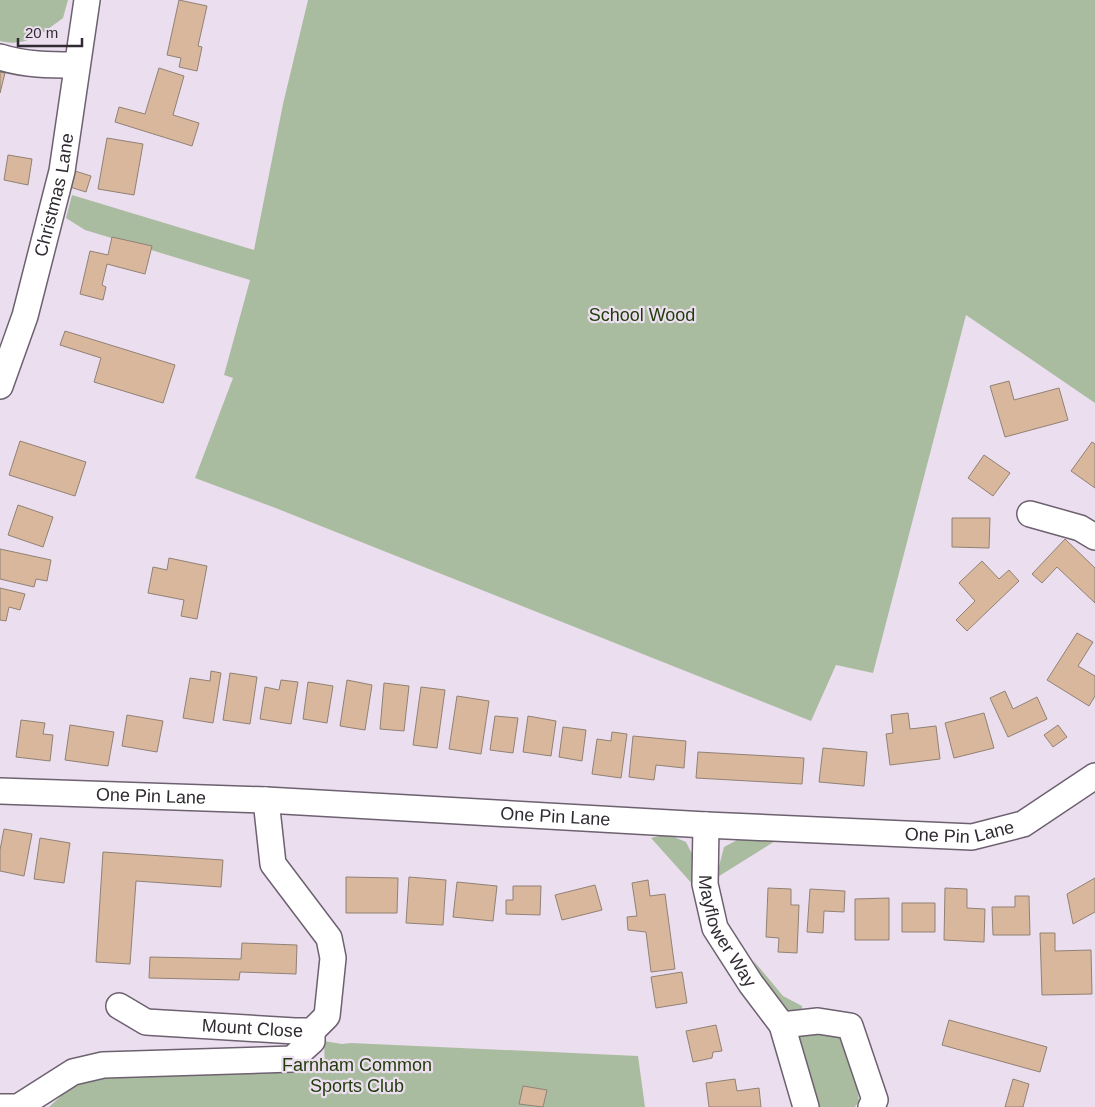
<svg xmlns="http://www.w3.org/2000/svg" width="1095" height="1107" font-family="Helvetica,sans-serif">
<rect width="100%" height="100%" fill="#ebdeef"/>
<!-- green -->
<path fill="#aabca0" d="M0,0H68L63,18C44,32 26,48 0,41Z
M308,0H1095V403L966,315L873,673L836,665L811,721L273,507L195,478L233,378L224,375L250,280L85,230L66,218L72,195L254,250L283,104Z
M667,834L686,842L696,862L695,887L651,838Z
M741,838L777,840L716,878L724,847Z
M753,960L783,996L802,1006V1014L786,1012L773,999Z
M807,1027L835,1028L850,1043L859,1101L855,1107H815L796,1047L800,1037Z
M324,1041L342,1044L351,1043L638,1056L645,1107H49L73,1085L116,1070L325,1068Z"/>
<!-- building -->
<path fill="#d9b79d" stroke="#918174" d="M179,0L207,6L198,46L202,47L197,71L179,67L181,58L167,55Z
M159,68L184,76L173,115L199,123L192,146L115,122L119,107L145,114Z
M0,72L5,73L0,93Z
M107,138L143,144L134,195L98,189Z
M8,155L32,159L28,185L4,180Z
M75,171L91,176L86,192L70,187Z
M112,237L152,246L145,274L107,264L102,285L106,287L103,300L80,294L90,251L108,255Z
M65,331L175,365L163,403L94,382L101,358L60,345Z
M1009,381L1014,400L1059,388L1068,420L1005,437L990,386Z
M20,441L86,462L75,496L9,475Z
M1092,442L1095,444V488L1071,471Z
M984,455L1010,473L993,496L968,478Z
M18,505L53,517L43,547L8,535Z
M952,518H990L989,548L952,547Z
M1065,539L1095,568V603L1057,567L1042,583L1032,574Z
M0,549L51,560L47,581L36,579L34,587L0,579Z
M169,558L207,566L197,619L181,616L184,600L148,593L153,567L167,570Z
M982,561L999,579L1009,570L1019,581L967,631L956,620L975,601L959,583Z
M0,588L25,594L20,610L9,607L6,621L0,620Z
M1077,633L1093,642L1078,666L1095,676V696L1089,706L1047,680Z
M211,671L221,673L213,723L183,718L190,678L210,681Z
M230,673L257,677L250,724L223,720Z
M281,680L298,682L291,724L260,719L265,687L279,690Z
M347,680L372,685L365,730L340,726Z
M308,682L333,686L327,723L303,719Z
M384,683L409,686L404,731L380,729Z
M421,687L445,690L437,748L413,745Z
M1005,691L1013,709L1037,697L1047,719L1008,737L990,698Z
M457,696L489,701L481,754L449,749Z
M908,713L910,729L936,726L940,759L890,765L886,734L893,733L891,715Z
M984,713L994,748L954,758L945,723Z
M127,715L163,721L157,752L122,746Z
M495,716L518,718L513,753L490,750Z
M528,716L556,721L551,756L523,752Z
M21,720L45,723L43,734L53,735L50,761L16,757Z
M70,725L114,732L108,766L65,760Z
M1058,725L1067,737L1053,747L1044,735Z
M563,727L586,730L582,761L559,757Z
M612,732L627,734L621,778L592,774L597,739L611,741Z
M633,736L686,741L684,768L656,765L654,780L629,777Z
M823,748L867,752L864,786L819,782Z
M698,752L804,758L802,784L696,778Z
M4,829L32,834L24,876L0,871V850Z
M40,838L70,843L64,883L34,879Z
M103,852L223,860L221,887L136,881L130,964L96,962Z
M346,877L398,878L397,913H346Z
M409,877L446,880L443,925L406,923Z
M1095,878V912L1073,924L1067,894Z
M648,880L650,896L665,894L675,969L651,972L646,932L628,930L627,917L637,916L632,883Z
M457,882L497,886L493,921L453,917Z
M595,885L602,910L562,920L555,895Z
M513,886H541L540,915L506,914V900H513Z
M768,888L791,889V905H799L797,953L778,952L779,938L766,937Z
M945,888L967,889V908L985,909L984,942L944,940Z
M810,889L845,891L844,912L824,911L823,933L807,932Z
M1015,896H1029L1030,935H993L992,907H1015Z
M889,898V940H855V899Z
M902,903H935V932H902Z
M1040,933H1055V951L1091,950L1092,994L1042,995Z
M242,943L297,945L296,974L240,972L239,980L149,978L150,957L241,959Z
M682,972L687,1003L656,1008L651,977Z
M949,1020L1047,1047L1040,1072L942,1045Z
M716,1025L722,1051L713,1052L712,1058L693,1062L686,1031Z
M735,1079L737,1091L759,1088L761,1107H709L706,1083Z
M1013,1079L1029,1084L1023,1107H1005Z
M523,1086L547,1090L543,1107L519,1104Z"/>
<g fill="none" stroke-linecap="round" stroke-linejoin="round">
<defs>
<g id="minor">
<path d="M0,57C25,65 50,65 76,65"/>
<path id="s1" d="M0,386L25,316L62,171L87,0"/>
<path d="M1030,514L1080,528L1095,537"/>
<path id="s2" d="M0,791L266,800L706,825L972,837L1023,824L1095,776"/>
<path id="s3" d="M706,825L705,884L715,928L751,984L782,1025L806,1107"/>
<path id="s4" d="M119,1006L146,1022L295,1031H312L327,1016L333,958L329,938L273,864L266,800"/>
<path d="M782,1025L818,1021L850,1026L875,1100L871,1107"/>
<path d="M0,1107H18L73,1072L103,1065L292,1059L312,1041V1031"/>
</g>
</defs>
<!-- minor casing -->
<use href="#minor" stroke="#6d6170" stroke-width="28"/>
<!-- minor -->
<use href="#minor" stroke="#fff" stroke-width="25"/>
</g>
<g text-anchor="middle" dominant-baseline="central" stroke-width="4.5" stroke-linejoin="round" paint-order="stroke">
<!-- street labels -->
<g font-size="18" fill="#302b32" stroke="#ebdeef">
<text stroke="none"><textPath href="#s1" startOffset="199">Christmas Lane</textPath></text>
<text stroke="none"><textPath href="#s2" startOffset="151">One Pin Lane</textPath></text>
<text stroke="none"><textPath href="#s2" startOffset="556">One Pin Lane</textPath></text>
<text stroke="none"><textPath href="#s2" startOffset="961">One Pin Lane</textPath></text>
<text stroke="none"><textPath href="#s3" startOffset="111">Mayflower Way</textPath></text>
<text stroke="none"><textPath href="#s4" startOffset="138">Mount Close</textPath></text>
</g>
<!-- park labels -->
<g font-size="18" fill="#1f3b08" stroke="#ebdeef">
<text x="642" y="315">School Wood</text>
<text x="357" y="1065">Farnham Common<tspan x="357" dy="21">Sports Club</tspan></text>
</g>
</g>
<!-- scale -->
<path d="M18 38v8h64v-8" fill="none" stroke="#302b32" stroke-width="2.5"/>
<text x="25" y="38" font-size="15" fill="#302b32" stroke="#ebdeef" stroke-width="4" paint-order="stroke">20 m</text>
</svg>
